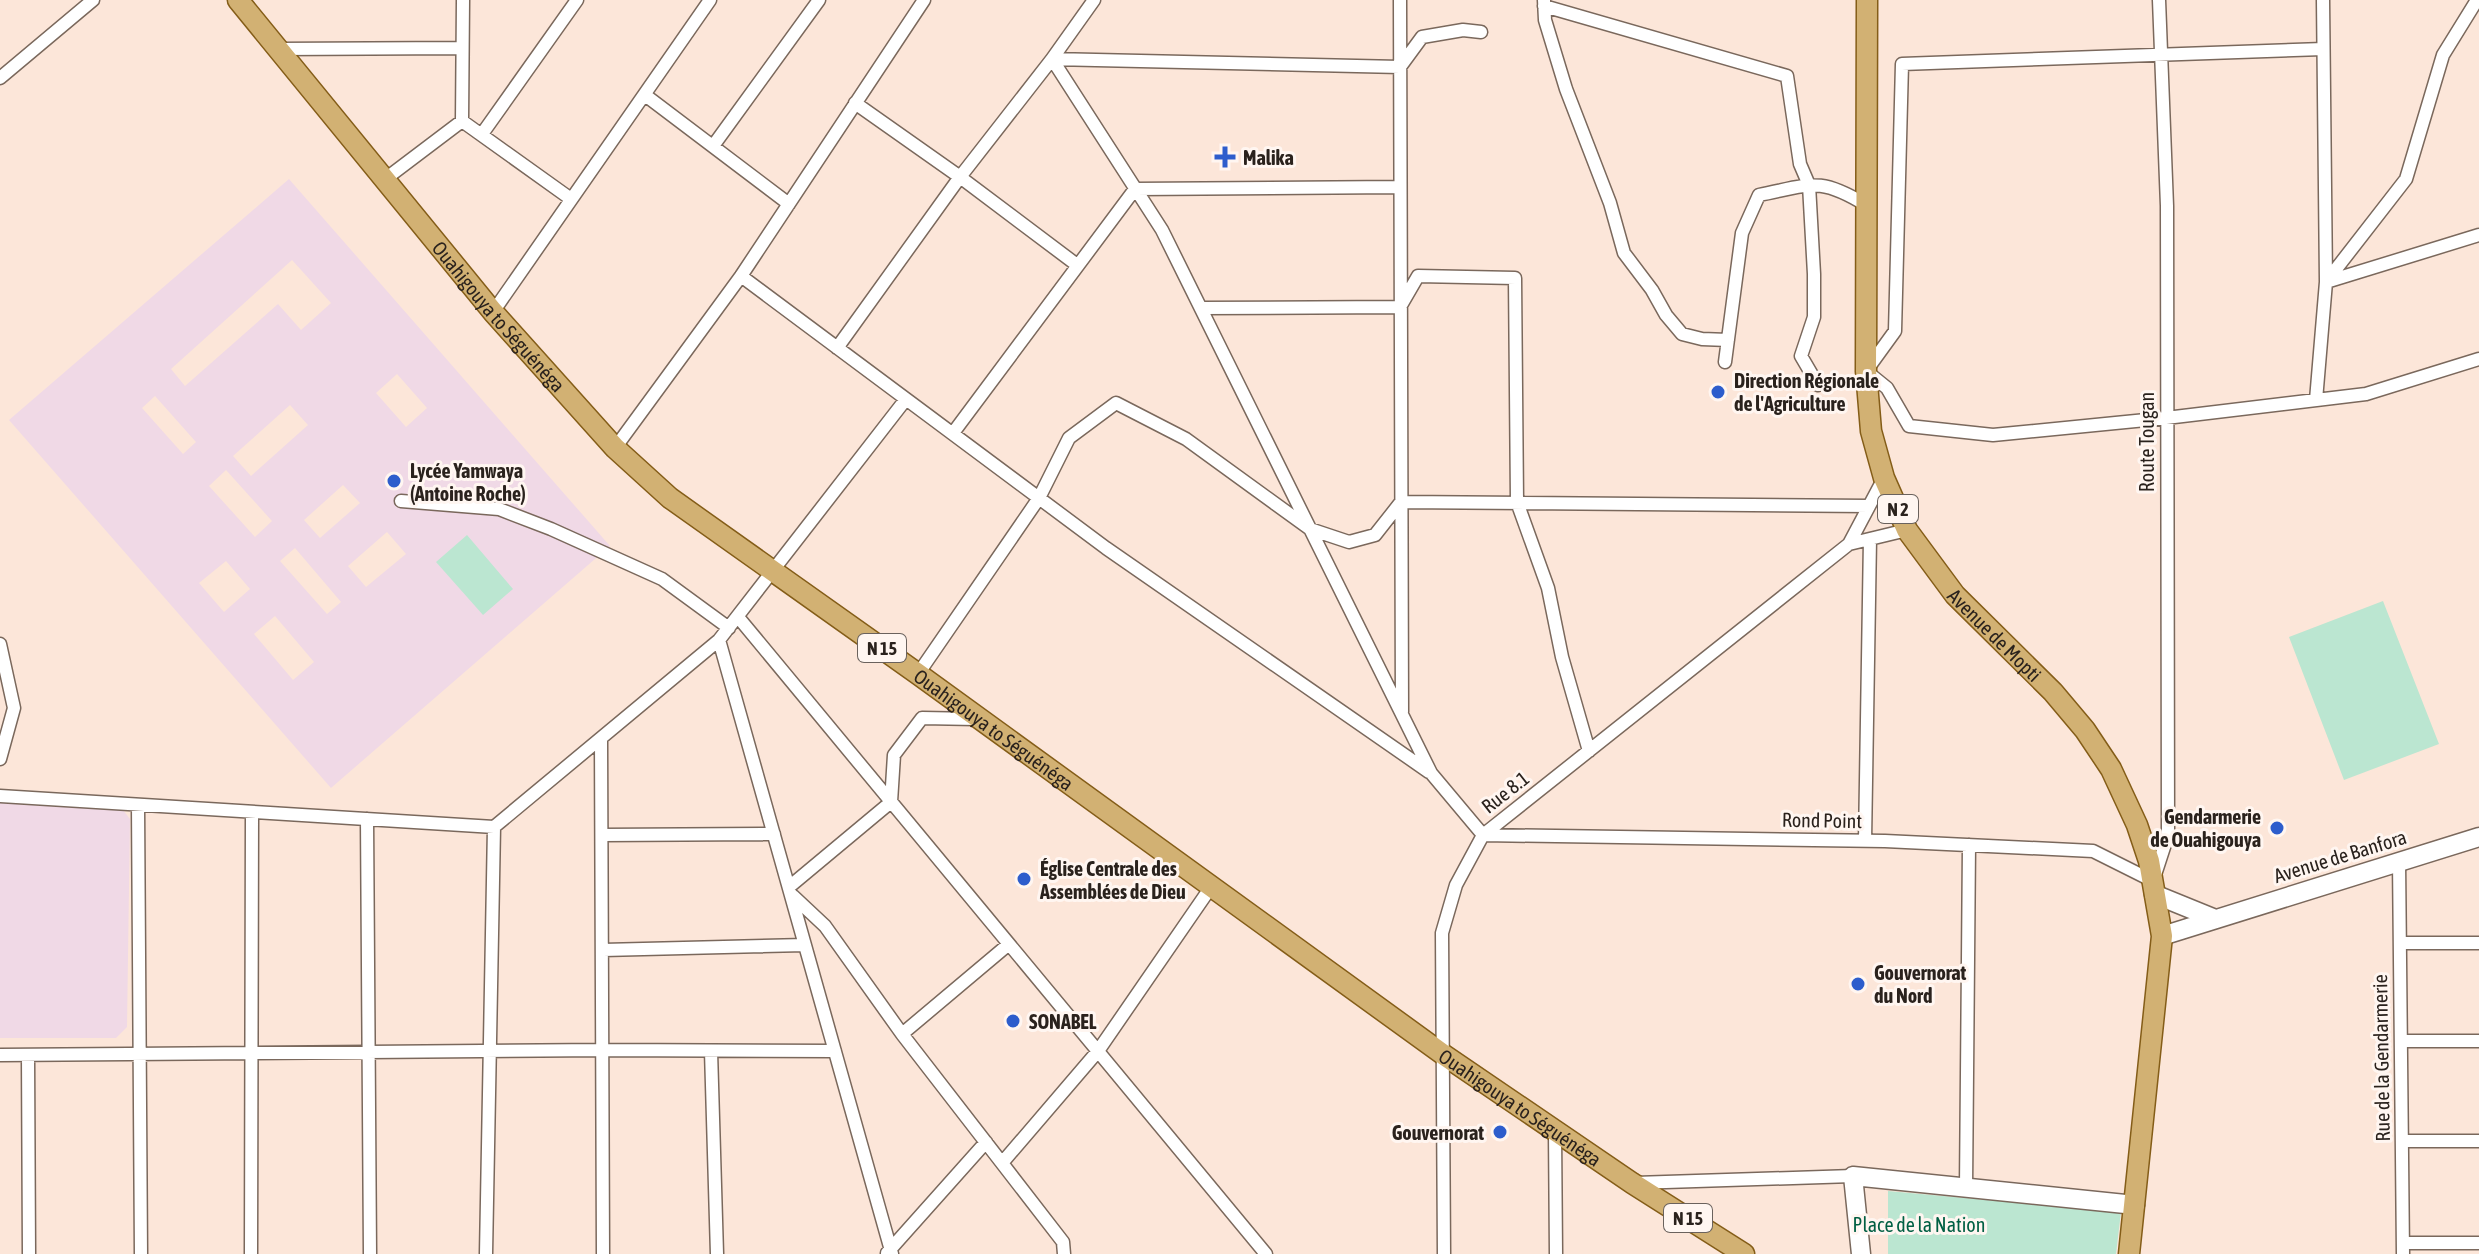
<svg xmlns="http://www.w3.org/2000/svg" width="2479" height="1254" font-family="'Asap Condensed',sans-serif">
<rect width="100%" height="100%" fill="#fce6d9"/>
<!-- education -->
<path fill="#f0d9e6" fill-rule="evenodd" d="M289,179L610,546L331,788L9,420ZM292,260L331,303L301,330L278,304L185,386L171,369ZM397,374L427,408L406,427L376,393ZM155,396L196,442L183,454L142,408ZM290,405L308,425L251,476L233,456ZM226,470L272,521L255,537L209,486ZM343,485L360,503L320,538L304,520ZM387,532L406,554L366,587L348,566ZM295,548L341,602L327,614L280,561ZM226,561L250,589L224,612L199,583ZM275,616L314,662L293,680L254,634Z
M0,799L120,806L130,819L127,1027L116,1038H0Z"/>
<!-- green -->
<path fill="#bbe6d1" d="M467,535L513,589L483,615L436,562Z
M2383,601L2439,744L2344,780L2289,637Z
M1888,1191L2121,1212L2116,1254H1888Z"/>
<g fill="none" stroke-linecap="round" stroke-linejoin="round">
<defs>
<path id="minor" d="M1094,0L1052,59L1162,230L1431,773L1483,835L1885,841L2093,851L2153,881L2168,835L2167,206L2159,0
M1400,0L1402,712
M1544,0L1545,20L1566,89L1610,203L1624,253L1652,290L1666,315L1682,334L1702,339L1728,340
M2477,0L2443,55L2406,179L2326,282L2479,235
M1544,6L1787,76L1800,164L1809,185L1814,274V317L1801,356L1818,385
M278,49L462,48
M2323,49L1902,64L1895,331L1866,371L1887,388L1909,426L1993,435L2166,418L2366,394L2479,359
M0,78L93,0
M645,95L789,204
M855,103L960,177L1077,265
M462,121L571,199
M482,134L577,0
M713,146L819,0
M384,180L462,121L463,0
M741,276L1106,548L1429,772
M1201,308L1400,307L1418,276L1515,278L1517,502L1548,588L1562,657L1589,751
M493,312L710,0
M837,348L960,177L1052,59L1400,67L1422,37L1463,30L1481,32
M1725,362L1742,233L1759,195C1810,185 1819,176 1866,205
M2316,400L2326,282L2323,0
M953,433L1135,189L1399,187
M615,448L741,276L924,0
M1884,478L1849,544L1907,530
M401,501L499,509L551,529L662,579L729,628
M738,617L1266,1254
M0,644L14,708L0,759
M918,674L1039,498L1069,438L1116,403L1186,439L1310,529L1349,542L1375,535L1401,502L1869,506
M601,739L603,1254
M0,796L494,827L719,640
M138,805L141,1254
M367,819L370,1254
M602,835L774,834
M1865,841L1870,539
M2399,861L2403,1254
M789,887L891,802L894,755L922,718L976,719
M793,896L825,926L902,1034L1063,1242L1064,1254
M2400,943H2479
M603,950L805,945
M902,1034L1009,944
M2401,1041H2479
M711,1051L717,1254
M0,1055L604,1050L835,1051
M28,1055L29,1254
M1555,1131L1556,1254
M2402,1141H2479
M1002,1163L1098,1051L1211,887
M1635,1183L1853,1176
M1966,1188L1969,845
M2403,1243H2479
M887,1253L986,1142
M251,1254L252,812
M486,1254L494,827
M892,1254L719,640L906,399
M1444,1254L1442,933L1456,885L1483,835L1849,544"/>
<path id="secondary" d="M2154,894L2213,918
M2162,936L2479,837
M1861,1254L1853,1176L2135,1205"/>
<g id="primary">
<path id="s1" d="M238,0L493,312L615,448L670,498L918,674L1444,1055L1632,1183L1744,1254"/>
<path id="s2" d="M1867,0L1866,371L1871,431L1884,478L1907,530L1955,595L2053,692L2085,730L2111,769L2137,825L2149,861L2162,936L2129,1254"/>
</g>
</defs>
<!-- minor casing -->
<use href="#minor" stroke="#7a685c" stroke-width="15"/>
<!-- secondary casing -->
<use href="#secondary" stroke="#7a685c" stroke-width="21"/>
<!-- primary casing -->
<use href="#primary" stroke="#845d18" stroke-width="23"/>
<!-- minor -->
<use href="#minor" stroke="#fff" stroke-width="12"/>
<!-- secondary -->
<use href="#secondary" stroke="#fff" stroke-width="18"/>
<!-- primary -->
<use href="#primary" stroke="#d2b173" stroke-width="20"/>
</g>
<!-- markers -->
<g fill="#2d5dcc" stroke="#fff6f1" stroke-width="3">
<path d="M1221 145h8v8h8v8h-8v8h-8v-8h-8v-8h8z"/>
<circle cx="1718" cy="392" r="8"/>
<circle cx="394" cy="481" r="8"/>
<circle cx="2277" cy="828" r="8"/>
<circle cx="1024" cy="879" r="8"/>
<circle cx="1858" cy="984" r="8"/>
<circle cx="1013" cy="1021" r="8"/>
<circle cx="1500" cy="1132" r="8"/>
</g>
<g text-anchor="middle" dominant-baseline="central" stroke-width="6" stroke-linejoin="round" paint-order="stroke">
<!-- shield labels -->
<g fill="#fff6f1" stroke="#6a625d" stroke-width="2">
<rect x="1878" y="495" width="40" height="28" rx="6"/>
<rect x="858" y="634" width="48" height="28" rx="6"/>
<rect x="1664" y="1204" width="48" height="28" rx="6"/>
</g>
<g font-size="18" font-weight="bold" fill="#2a221d">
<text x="1898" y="509">N 2</text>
<text x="882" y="648">N 15</text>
<text x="1688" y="1218">N 15</text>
</g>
<!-- poi labels -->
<g font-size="20" font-weight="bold" fill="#2a221d" stroke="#fff6f1" text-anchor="start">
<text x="1243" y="157">Malika</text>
<text x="1734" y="380">Direction Régionale<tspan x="1734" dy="23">de l'Agriculture</tspan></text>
<text x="410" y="470">Lycée Yamwaya<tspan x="410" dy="23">(Antoine Roche)</tspan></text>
<text x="2261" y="816" text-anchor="end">Gendarmerie<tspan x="2261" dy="23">de Ouahigouya</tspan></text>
<text x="1040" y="868">Église Centrale des<tspan x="1040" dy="23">Assemblées de Dieu</tspan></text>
<text x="1874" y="972">Gouvernorat<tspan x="1874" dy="23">du Nord</tspan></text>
<text x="1029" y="1021">SONABEL</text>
<text x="1484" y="1132" text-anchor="end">Gouvernorat</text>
</g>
<!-- street labels -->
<g font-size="20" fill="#2a221d" stroke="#fff6f1">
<text stroke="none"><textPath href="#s1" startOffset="410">Ouahigouya to Séguénéga</textPath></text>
<text transform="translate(2146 442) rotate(-90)">Route Tougan</text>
<text stroke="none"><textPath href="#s2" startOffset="674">Avenue de Mopti</textPath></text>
<text stroke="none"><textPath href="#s1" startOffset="1058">Ouahigouya to Séguénéga</textPath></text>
<text transform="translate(1505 792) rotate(-38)">Rue 8.1</text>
<text transform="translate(1822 820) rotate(1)">Rond Point</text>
<text transform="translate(2340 856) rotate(-17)">Avenue de Banfora</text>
<text transform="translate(2381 1058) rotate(-91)">Rue de la Gendarmerie</text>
<text stroke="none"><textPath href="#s1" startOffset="1706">Ouahigouya to Séguénéga</textPath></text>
</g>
<!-- park labels -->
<g font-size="20" fill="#015f43" stroke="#fff6f1">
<text x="1919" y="1224">Place de la Nation</text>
</g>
</g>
</svg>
